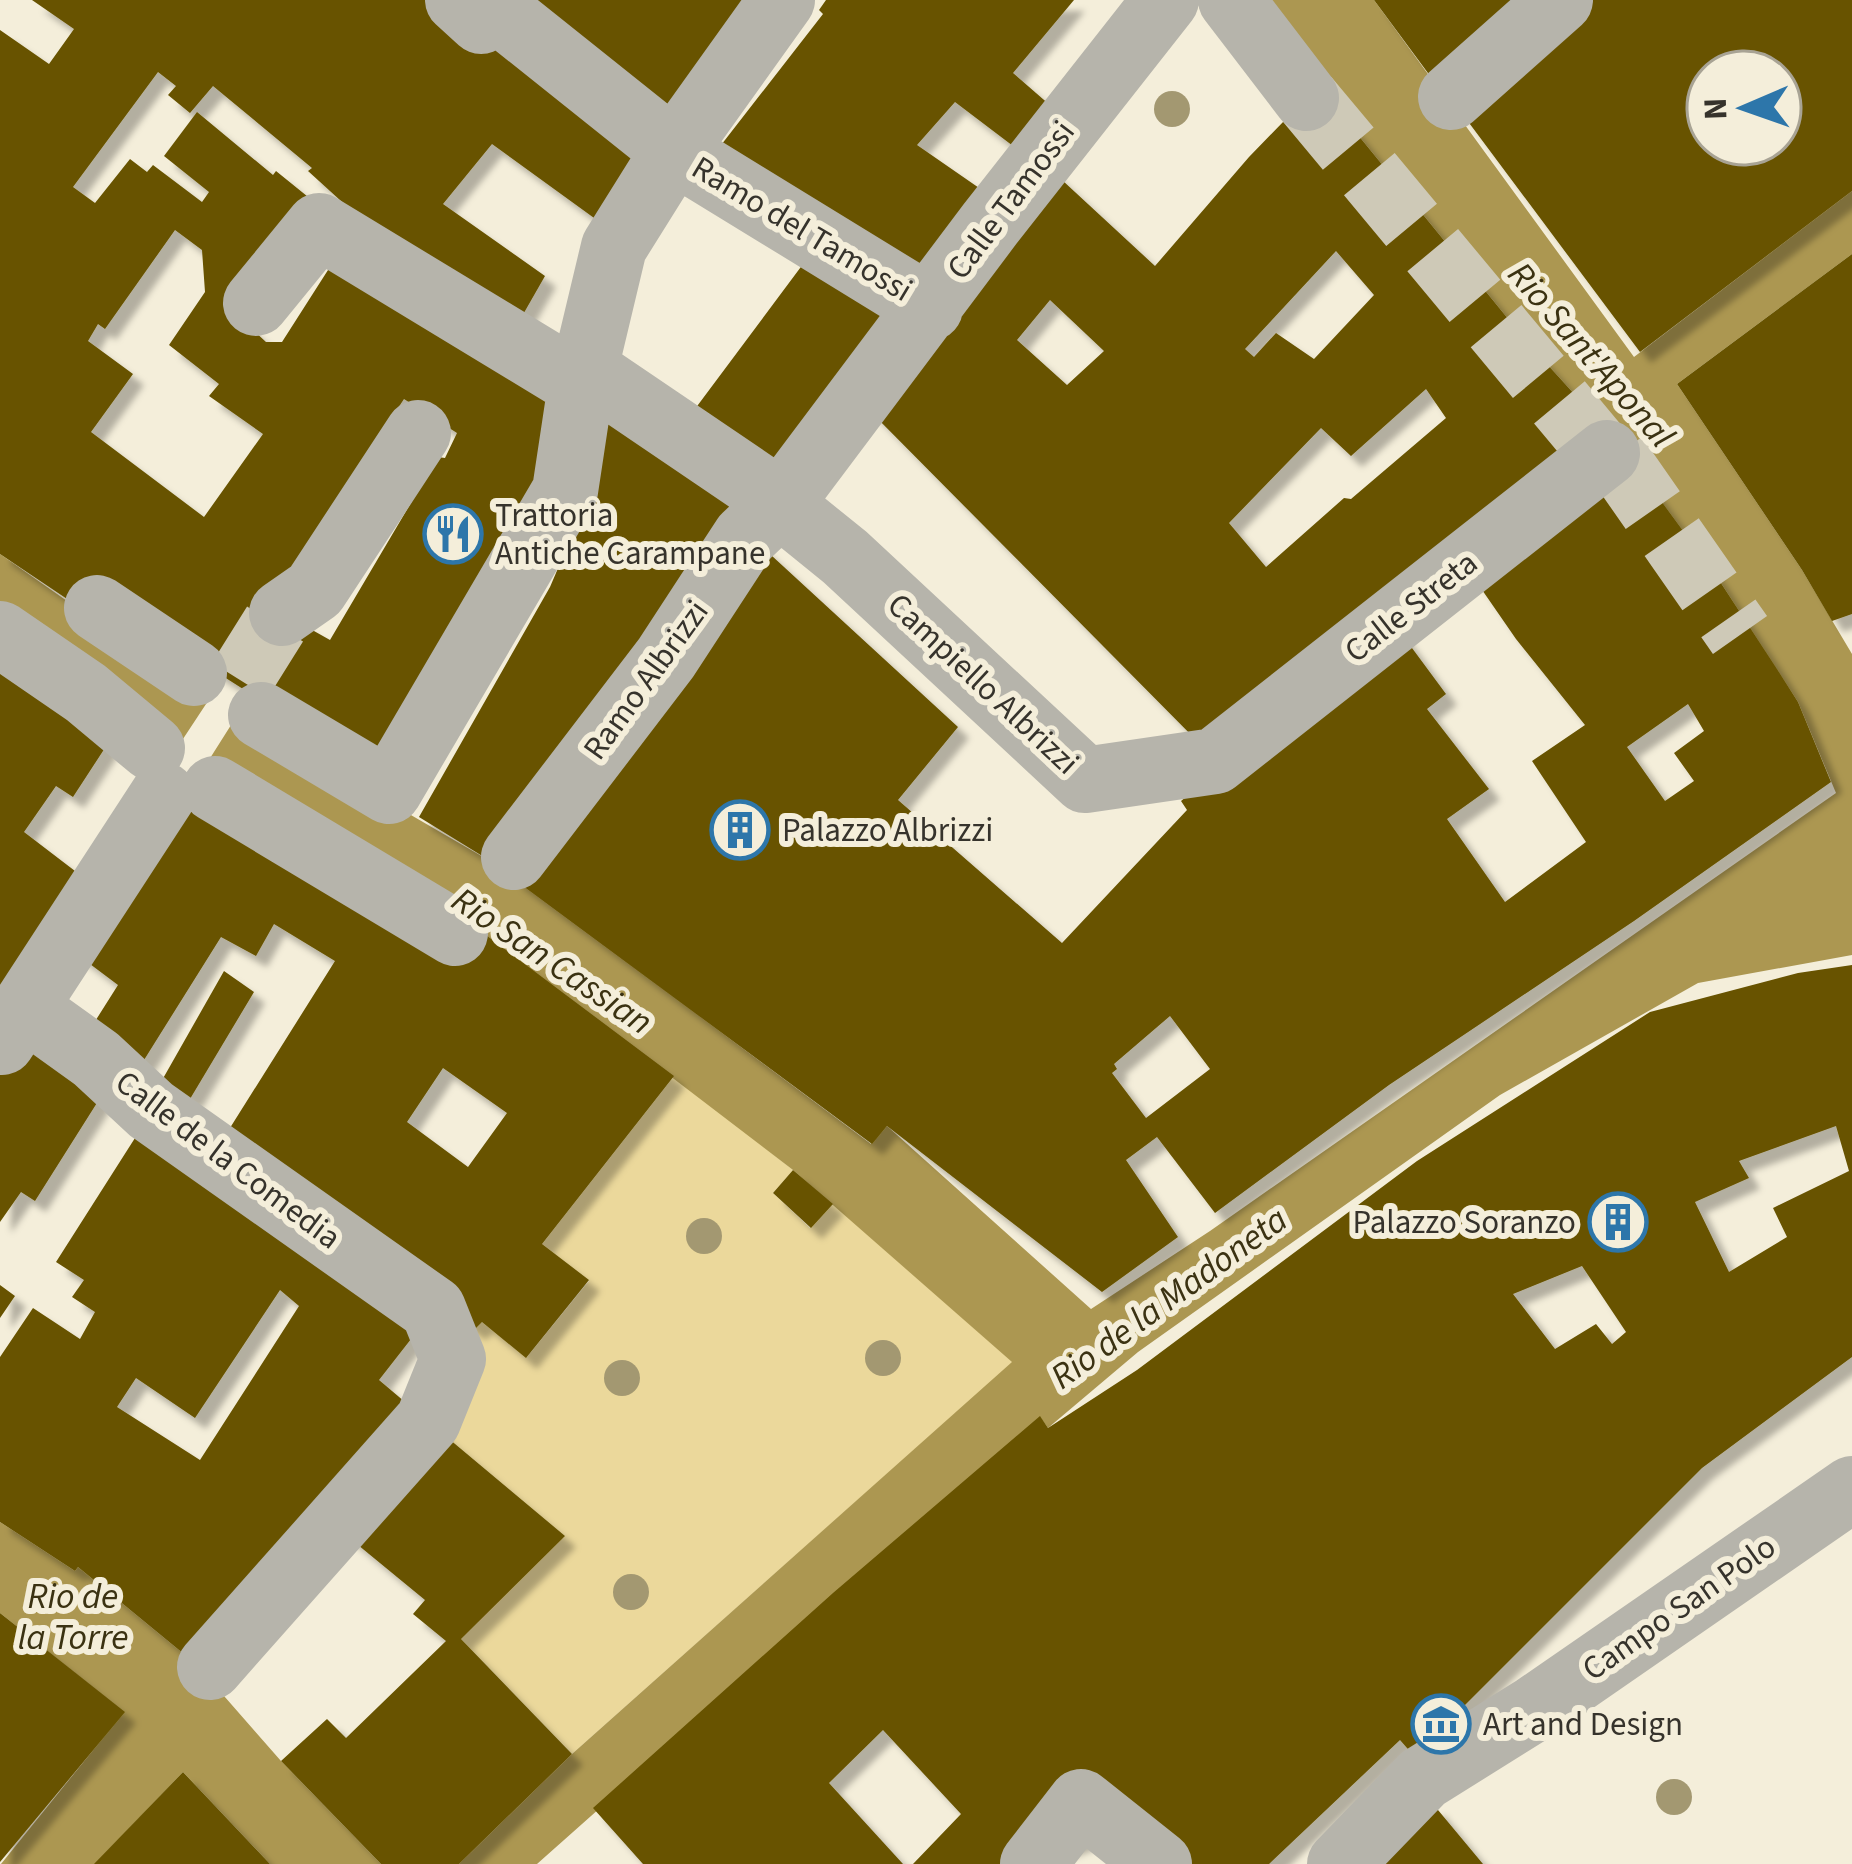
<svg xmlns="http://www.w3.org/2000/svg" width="1852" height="1864" font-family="'Source Sans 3',sans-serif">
<defs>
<filter id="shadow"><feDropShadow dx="11" dy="11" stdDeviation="3" flood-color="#0004"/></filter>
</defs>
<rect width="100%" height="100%" fill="#f4eeda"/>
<!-- green -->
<path fill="#ebd89b" d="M674,1076L793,1170L773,1193L810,1228L833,1204L1013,1362L572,1754L461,1639L564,1536L436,1428L485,1363L475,1329L482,1322L527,1357L589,1281L542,1244Z"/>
<!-- water -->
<path fill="#ac9751" d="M1269,0H1374L1634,357L1852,191V254L1677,384L1802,570L1852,654V955L1698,983L1500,1095L1138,1352L1048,1428L1040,1417L537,1864H459L572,1754L1012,1362L793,1170L470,923L253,792L0,608V554L187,685L497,865L871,1144L887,1126L1091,1309L1210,1231L1836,793L1798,702L1717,577L1616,440L1527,342L1318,86Z
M0,1522L75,1571L78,1567L196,1664L281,1761L381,1864H270L183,1772L95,1864H1L124,1712L0,1613Z"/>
<!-- pier -->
<path fill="#f4eeda" d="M190,680L257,718L238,714L207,763L223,777L179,745L208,701Z"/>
<!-- building -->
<path fill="#675300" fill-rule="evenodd" filter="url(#shadow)" d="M32,0H760L601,223L492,144L443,204L545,276L509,339L341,201L308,171L312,168L213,86L190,113L168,95L176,86L158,72L73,187L95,203L130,159L147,172L153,165L202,202L209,192L164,156L197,112L273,175L276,171L318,205L238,316L266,342H282L344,245L561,382L543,472L372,771L89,591L79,607L0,554V30L49,64L74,29ZM175,230L202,250L205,292L169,345L219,384L209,396L263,434L204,517L91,432L133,374L88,341L98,324L105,329ZM404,399L457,433L445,458L438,457L330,640L282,613L281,584Z
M826,0H1074L1013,73L1059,113L1025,155L955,102L917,145L995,199L928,288L711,158L823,14L819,10Z
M1374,0H1547L1442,92Z
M1573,0H1852V191L1640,352L1455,104ZM1708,72H1780V144H1708Z
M1318,86L1527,342L1616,440L1211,755L868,409L1049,168L1155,266L1249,157ZM1336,251L1374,295L1314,359L1276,333L1254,357L1245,349ZM1050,300L1104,351L1067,385L1017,340ZM1426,389L1446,418L1351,499L1344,498L1266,567L1229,523L1321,428L1351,456Z
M815,248L921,308L771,483L683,425Z
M1852,254V614L1832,621L1802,570L1677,384Z
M609,401L751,492L497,865L419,817L550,587L588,498Z
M1623,449L1717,577L1777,669L1798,702L1831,782L1634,921L1389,1085L1215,1213L1157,1137L1126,1160L1178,1237L1102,1292L887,1126L872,1144L511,877L759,544L958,727L898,800L1062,943L1187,810L1181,801L1395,625L1446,694L1427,709L1489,789L1447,819L1505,902L1586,842L1532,761L1585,725L1516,639L1469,571ZM1688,704L1704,731L1674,753L1694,781L1665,801L1627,747ZM1170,1016L1210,1069L1146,1118L1112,1073L1117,1069L1114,1064Z
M0,649L116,731L73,797L56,786L24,832L75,871L0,1022Z
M175,803L470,923L674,1076L542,1244L589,1280L526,1358L482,1322L475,1329L218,1147L335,961L274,924L256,956L221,937L139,1068L87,1034L118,985L74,952ZM443,1068L507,1113L468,1167L407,1122Z
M1852,965V1357L1702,1468L1414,1756L1400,1740L1269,1864H1173L1131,1820L1020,1864H913L961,1814L883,1730L829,1783L903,1864H643L593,1808L833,1593L1040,1416L1048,1428L1137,1370L1417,1161L1650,1012L1798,973ZM1836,1126L1849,1171L1773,1208L1787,1237L1729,1272L1695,1202L1749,1178L1739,1161ZM1582,1266L1626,1332L1612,1344L1596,1324L1555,1349L1513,1294Z
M224,971L254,992L190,1099L161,1082Z
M26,1024L107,1087L35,1201L21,1192L0,1222V1062Z
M142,1127L429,1316L379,1380L418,1413L196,1664L78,1567L75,1571L0,1522V1357L33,1308L80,1339L95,1312L72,1297L84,1280L56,1262ZM280,1290L299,1306L200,1460L117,1407L136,1378L195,1418Z
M793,1170L833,1204L811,1228L773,1193Z
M0,1285L15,1296L0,1318Z
M436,1428L565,1536L461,1639L572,1754L459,1864H381L281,1761L327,1719L346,1738L446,1641L413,1614L425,1600L341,1531Z
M0,1613L125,1712L0,1862Z
M183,1772L270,1864H94Z
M1433,1804L1483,1864H1379Z"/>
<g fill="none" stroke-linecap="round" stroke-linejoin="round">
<!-- minor-tunnel -->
<path stroke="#cec9b7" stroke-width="66" stroke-dasharray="66 33" stroke-linecap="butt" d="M1306,98L1600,451
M1615,456L1740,635
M240,680L282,613"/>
<!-- minor -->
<path stroke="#b6b4ab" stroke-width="66" d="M458,0L481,21L495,8L674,151L930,308
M1231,0L1306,98
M1451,97L1560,0
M256,303L319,226L581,385
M585,369L756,485L845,557L1085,780L1215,761L1607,453
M97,608L194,673
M282,613L315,590L418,433
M0,634L86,693L152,748
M261,715L389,791L565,491L581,385L614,247L674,151L782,0
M215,789L455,933
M514,857L666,658L745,537L779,505L990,224L1166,0
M25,1008L96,1059L151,1110L433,1309L453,1359L428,1421L210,1667
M2,1042L163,795
M1033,1864L1081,1802L1159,1864
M1340,1864L1423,1778L1535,1708L1852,1489"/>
</g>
<!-- trees -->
<g fill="#a39871">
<circle cx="1172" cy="109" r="18"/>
<circle cx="704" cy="1236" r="18"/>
<circle cx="883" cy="1358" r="18"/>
<circle cx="622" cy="1378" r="18"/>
<circle cx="631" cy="1592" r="18"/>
<circle cx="1674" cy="1797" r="18"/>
</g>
<!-- icons -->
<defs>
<symbol id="restaurant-ring" viewBox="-11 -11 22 22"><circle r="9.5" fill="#f4eeda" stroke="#2d76aa" stroke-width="1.5"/><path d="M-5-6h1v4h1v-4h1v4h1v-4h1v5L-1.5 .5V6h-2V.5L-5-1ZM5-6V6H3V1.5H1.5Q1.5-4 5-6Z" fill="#2d76aa"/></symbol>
<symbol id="building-ring" viewBox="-11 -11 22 22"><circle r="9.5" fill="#f4eeda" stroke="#2d76aa" stroke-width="1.5"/><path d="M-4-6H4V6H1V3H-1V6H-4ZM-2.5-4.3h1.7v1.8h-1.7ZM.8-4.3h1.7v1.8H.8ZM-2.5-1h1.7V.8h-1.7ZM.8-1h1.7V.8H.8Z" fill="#2d76aa"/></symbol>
<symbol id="museum-ring" viewBox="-11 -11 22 22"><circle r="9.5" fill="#f4eeda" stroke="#2d76aa" stroke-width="1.5"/><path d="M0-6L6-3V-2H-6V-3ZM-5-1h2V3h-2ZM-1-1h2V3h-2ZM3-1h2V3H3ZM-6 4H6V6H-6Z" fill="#2d76aa"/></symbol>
</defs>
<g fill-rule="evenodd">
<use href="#restaurant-ring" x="420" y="501" width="66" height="66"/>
<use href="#building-ring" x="707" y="797" width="66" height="66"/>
<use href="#building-ring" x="1585" y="1189" width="66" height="66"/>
<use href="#museum-ring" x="1408" y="1691" width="66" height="66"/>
</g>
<g text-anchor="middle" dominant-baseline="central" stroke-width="12" stroke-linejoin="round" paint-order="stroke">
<!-- street labels -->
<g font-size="33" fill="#36332c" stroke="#f4eeda">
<text transform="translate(1011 200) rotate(-53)">Calle Tamossi</text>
<text transform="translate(802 229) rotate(31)">Ramo del Tamossi</text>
<text transform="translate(1411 607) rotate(-38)">Calle Streta</text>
<text transform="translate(646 680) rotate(-54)">Ramo Albrizzi</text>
<text transform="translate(983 684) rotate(43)">Campiello Albrizzi</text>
<text transform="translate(228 1160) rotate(37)">Calle de la Comedia</text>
<text transform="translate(1679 1608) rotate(-35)">Campo San Polo</text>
</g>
<!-- poi labels -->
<g font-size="33" fill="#36332c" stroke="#f4eeda" text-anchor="start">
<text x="495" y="515">Trattoria<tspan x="495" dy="38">Antiche Carampane</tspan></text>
<text x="782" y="830">Palazzo Albrizzi</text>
<text x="1576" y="1222" text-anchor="end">Palazzo Soranzo</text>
<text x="1483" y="1724">Art and Design</text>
</g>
<!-- water labels -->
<g font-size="36" font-style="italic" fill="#3b3212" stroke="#f4eeda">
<text transform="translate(1591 355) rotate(49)">Rio Sant'Aponal</text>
<text transform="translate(552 961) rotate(34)">Rio San Cassian</text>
<text transform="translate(1169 1298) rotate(-36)">Rio de la Madoneta</text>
<text x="73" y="1596">Rio de<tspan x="73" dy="41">la Torre</tspan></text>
</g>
</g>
<!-- north arrow -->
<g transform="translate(1744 108) rotate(268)"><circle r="57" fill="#f4eeda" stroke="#a8a394" stroke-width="3"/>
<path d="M0-9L21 45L0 30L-21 45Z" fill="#2d76aa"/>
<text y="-18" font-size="33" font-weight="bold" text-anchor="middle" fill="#36332c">N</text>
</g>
</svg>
